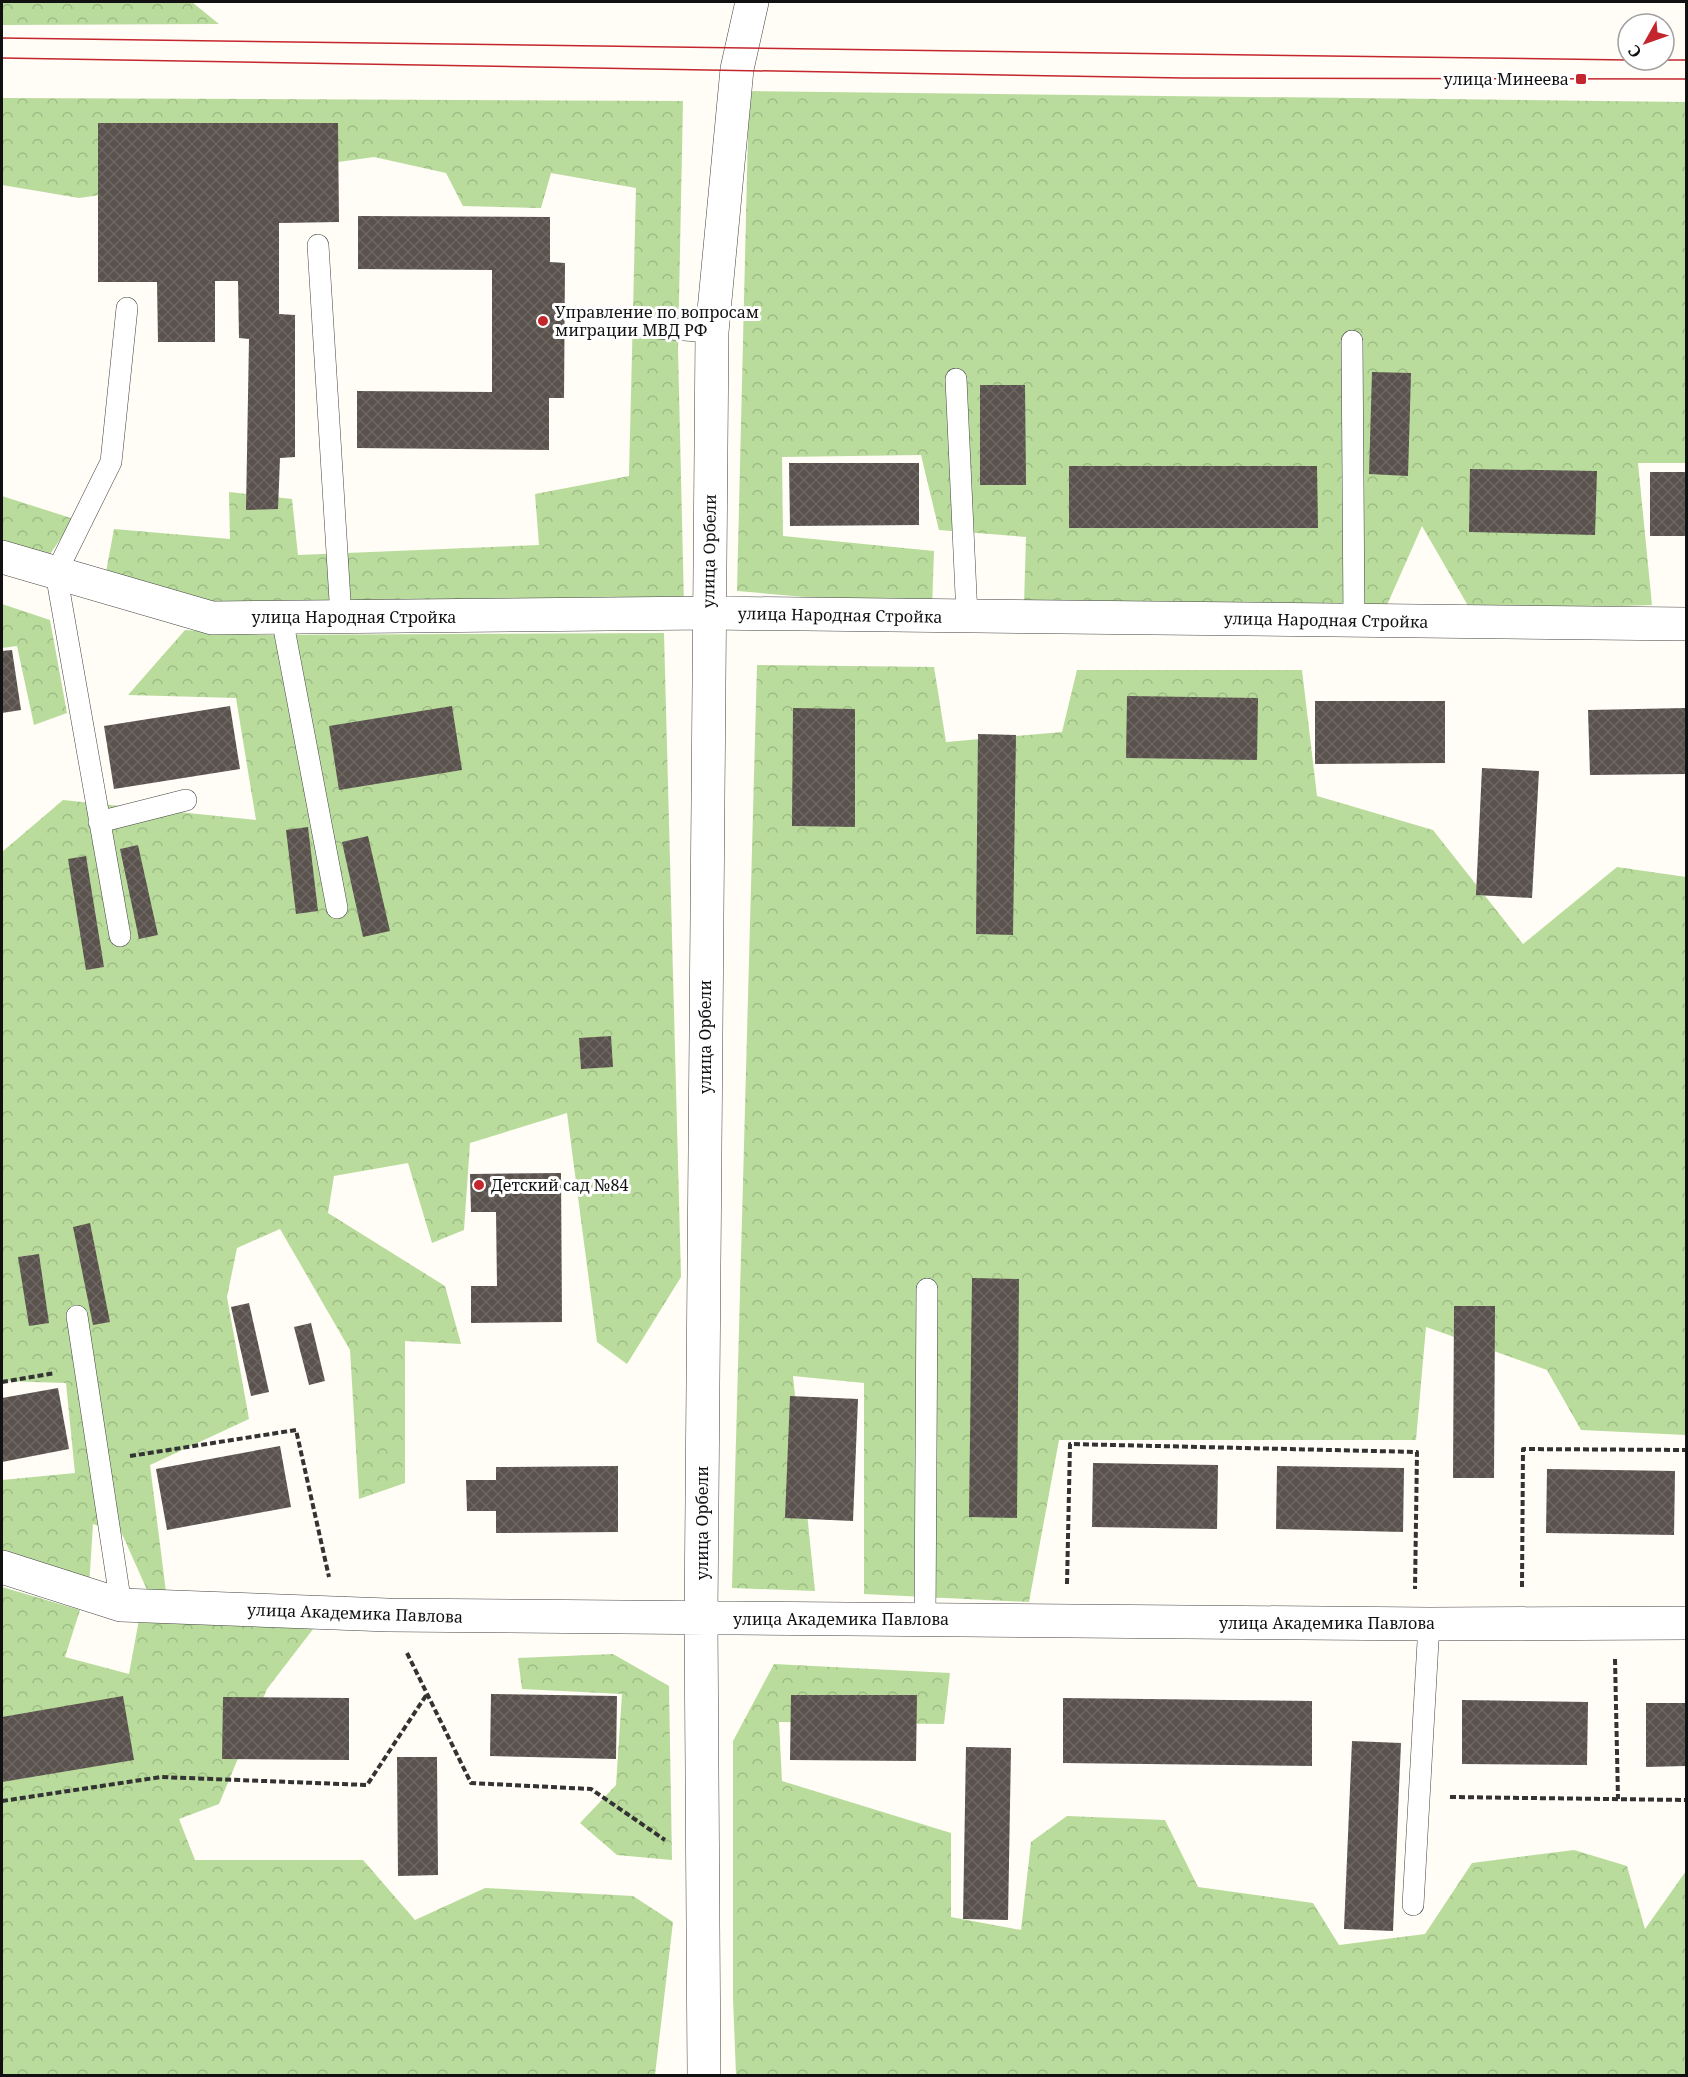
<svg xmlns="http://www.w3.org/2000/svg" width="1688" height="2077" font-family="'Noto Serif',serif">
<defs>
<pattern id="forest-crowns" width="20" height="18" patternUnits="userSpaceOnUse" patternTransform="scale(1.5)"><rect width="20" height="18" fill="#b9dc9c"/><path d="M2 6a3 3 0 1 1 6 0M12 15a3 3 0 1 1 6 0" fill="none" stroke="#9ebc85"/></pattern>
<pattern id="building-cross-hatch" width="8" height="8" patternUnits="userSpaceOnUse" patternTransform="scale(1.5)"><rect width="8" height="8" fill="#5a524d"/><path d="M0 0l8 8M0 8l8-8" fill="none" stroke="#6d6662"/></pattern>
</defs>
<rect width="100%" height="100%" fill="#fffdf5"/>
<!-- forest -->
<path fill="url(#forest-crowns)" d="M2,2H192L219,24L2,25Z
M749,91L1686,102V463H1638L1652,605L1471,611L1422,526L1387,605H1024L1026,537L939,530L921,455L782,457L783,536L934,551L932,608L737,591Z
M2,98L683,101L678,349L684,605L212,608L106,572L114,529L230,539L229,492L292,499L298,555L539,545L535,494L629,476L636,188L551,173L541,208L463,206L446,173L374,157L79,198L2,185Z
M2,496L74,519L46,560L2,547Z
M2,604L50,620L67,713L34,725L17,646L2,648Z
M185,630L259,635L664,633L681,1277L627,1364L597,1342L567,1113L470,1143L464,1230L432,1243L408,1163L334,1176L328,1213L445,1286L461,1344L405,1341V1483L359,1499L350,1350L280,1229L237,1248L227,1297L249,1419L150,1465L166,1592H148L122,1534L93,1524L89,1587L2,1557V1480L75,1473L66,1383L2,1381V852L63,800L256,820L236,698L128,695Z
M757,665L934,667L946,742L1062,732L1077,670H1302L1317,796L1433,830L1523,944L1617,867L1686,877V1435L1581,1430L1547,1370L1426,1327L1416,1440H1059L1029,1602L864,1594V1383L793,1376L815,1591L732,1588Z
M2,1587L80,1610L65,1657L129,1674L140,1614L317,1624L267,1689L219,1804L179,1819L195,1860H363L415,1920L485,1888L633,1896L673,1922L655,2075H2Z
M613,1654L669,1686L672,1860L617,1855L580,1823L616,1785L622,1694L522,1689L518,1658Z
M774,1664L950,1673L944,1724L779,1722L782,1781L951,1833V1917L1021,1930L1031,1842L1067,1816L1165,1820L1198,1887L1313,1903L1339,1945L1425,1934L1472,1863L1574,1850L1627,1866L1645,1929L1686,1871V2075H736L733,1998V1741Z"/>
<!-- building -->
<path fill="url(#building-cross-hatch)" d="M98,123H338L339,222L279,223V314L295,315V457L280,458L278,509L246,510L249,339L239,338L238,281H215V342H158L157,282H98Z
M358,216L550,217V262L565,263L564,398H549V450L357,448V391L492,392V270L358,269Z
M1372,372L1411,373L1408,476L1369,474Z
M980,385H1025L1026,485H980Z
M789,463H919V525L790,526Z
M1069,466H1317L1318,528H1069Z
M1470,469L1597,471L1595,535L1469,532Z
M1650,472H1686V536H1650Z
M12,650L21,710L2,713V651Z
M1127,696L1258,698L1257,760L1126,758Z
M1315,701H1445V763L1315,764Z
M230,706L240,769L114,789L104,726Z
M452,706L462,770L339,790L329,726Z
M793,708L855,709V827L792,826Z
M1686,708V774L1590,775L1588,710Z
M978,734L1016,735L1013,935L976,934Z
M1482,768L1539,771L1532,898L1476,895Z
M308,827L318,911L296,914L286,830Z
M368,836L390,931L363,937L342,842Z
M138,845L158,935L139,939L120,849Z
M86,856L104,967L86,970L68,859Z
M611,1036L613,1067L581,1069L579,1038Z
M561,1173L562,1322L471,1323V1286H497L496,1212H471L470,1174Z
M90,1223L110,1322L93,1325L73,1227Z
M39,1254L49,1323L29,1326L18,1257Z
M972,1278L1019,1279L1017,1518L969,1517Z
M249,1303L269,1392L251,1396L231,1307Z
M1454,1306H1495L1494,1478H1453Z
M311,1323L325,1381L309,1385L294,1327Z
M58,1388L69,1449L2,1462V1398Z
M790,1396L858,1399L853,1521L785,1518Z
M280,1446L291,1507L167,1530L156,1469Z
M1093,1463L1218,1465L1217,1529L1092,1527Z
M618,1466V1532L496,1533V1511H467L466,1480H496V1467Z
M1277,1466L1404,1468L1403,1532L1276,1529Z
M1547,1469L1675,1471L1674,1535L1546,1533Z
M491,1694L617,1696L616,1759L490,1756Z
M791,1695H917L916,1761L790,1760Z
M123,1696L134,1760L2,1782V1717Z
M223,1697L349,1698V1760L222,1759Z
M1063,1698L1312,1701V1766L1063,1763Z
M1462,1700L1588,1702L1587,1765L1462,1764Z
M1646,1703H1686V1766L1646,1767Z
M1352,1741L1401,1743L1393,1931L1344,1929Z
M966,1747L1011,1748L1008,1920L963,1919Z
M397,1757H437L438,1875L398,1876Z"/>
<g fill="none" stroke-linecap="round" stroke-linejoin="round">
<defs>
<path id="service" d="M318,245L341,617
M586,323L712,332
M1352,341L1354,621
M956,379L967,616
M282,618L337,908
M99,822L186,800
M120,936L56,573L111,462L127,308
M77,1316L121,1605
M925,1619L927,1289
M1413,1905L1429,1624"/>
<path id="minor" d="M2,557L212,618L708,613L1686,624
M2,1567L121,1605L388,1615L1429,1624L1686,1623
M704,2076L701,1618L712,332L737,69L752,2"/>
</defs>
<!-- service casing -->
<use href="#service" stroke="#444" stroke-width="22"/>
<!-- minor casing -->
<use href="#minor" stroke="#444" stroke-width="34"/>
<!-- path -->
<path stroke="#333" stroke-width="4" stroke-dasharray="6 3" stroke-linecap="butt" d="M2,1382L55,1373
M130,1456L296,1430L329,1577
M1067,1584L1070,1444L1417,1452L1415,1589
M1522,1587L1523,1449L1686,1450
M407,1653L471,1783L591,1789L665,1840
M1615,1659L1618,1799
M1450,1797L1686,1800
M2,1801L161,1777L367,1785L427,1694"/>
<!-- service -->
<use href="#service" stroke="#fff" stroke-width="21"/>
<!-- minor -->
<use href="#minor" stroke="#fff" stroke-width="33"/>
<!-- tram -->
<path stroke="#c4262e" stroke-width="1.5" d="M2,38L1628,60
M2,58L1183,78L1686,79
M1654,60H1686"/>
</g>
<!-- markers -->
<g fill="#c4262e" stroke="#fff" stroke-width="2">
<rect x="1575" y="73" width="12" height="12" rx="3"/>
<circle cx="543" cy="321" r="6"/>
<circle cx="479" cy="1185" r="6"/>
</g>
<g text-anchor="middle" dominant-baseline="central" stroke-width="6" stroke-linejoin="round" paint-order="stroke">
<!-- poi labels -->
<g font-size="16" fill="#111" stroke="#fff" text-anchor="start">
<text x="1569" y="79" text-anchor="end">улица Минеева</text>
<text x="555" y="312">Управление по вопросам<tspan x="555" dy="18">миграции МВД РФ</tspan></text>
<text x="491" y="1185">Детский сад №84</text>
</g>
<!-- street labels -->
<g font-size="16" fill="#111" stroke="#fff">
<text transform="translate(709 551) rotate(-89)">улица Орбели</text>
<text transform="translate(840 615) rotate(1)">улица Народная Стройка</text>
<text x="354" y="617">улица Народная Стройка</text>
<text transform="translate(1326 620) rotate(1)">улица Народная Стройка</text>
<text transform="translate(705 1037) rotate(-90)">улица Орбели</text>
<text transform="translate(702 1523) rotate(-90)">улица Орбели</text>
<text transform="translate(355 1613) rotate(2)">улица Академика Павлова</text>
<text x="841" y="1619">улица Академика Павлова</text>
<text x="1327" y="1623">улица Академика Павлова</text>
</g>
</g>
<!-- border -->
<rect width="1688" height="2077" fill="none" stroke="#111111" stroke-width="6"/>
<!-- north arrow -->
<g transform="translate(1646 42) rotate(230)"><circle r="28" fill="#ffffff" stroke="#a0a0a0" stroke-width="1.5"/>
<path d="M0-4.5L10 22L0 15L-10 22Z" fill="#c4262e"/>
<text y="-9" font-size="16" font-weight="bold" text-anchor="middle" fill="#111111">С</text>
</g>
</svg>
